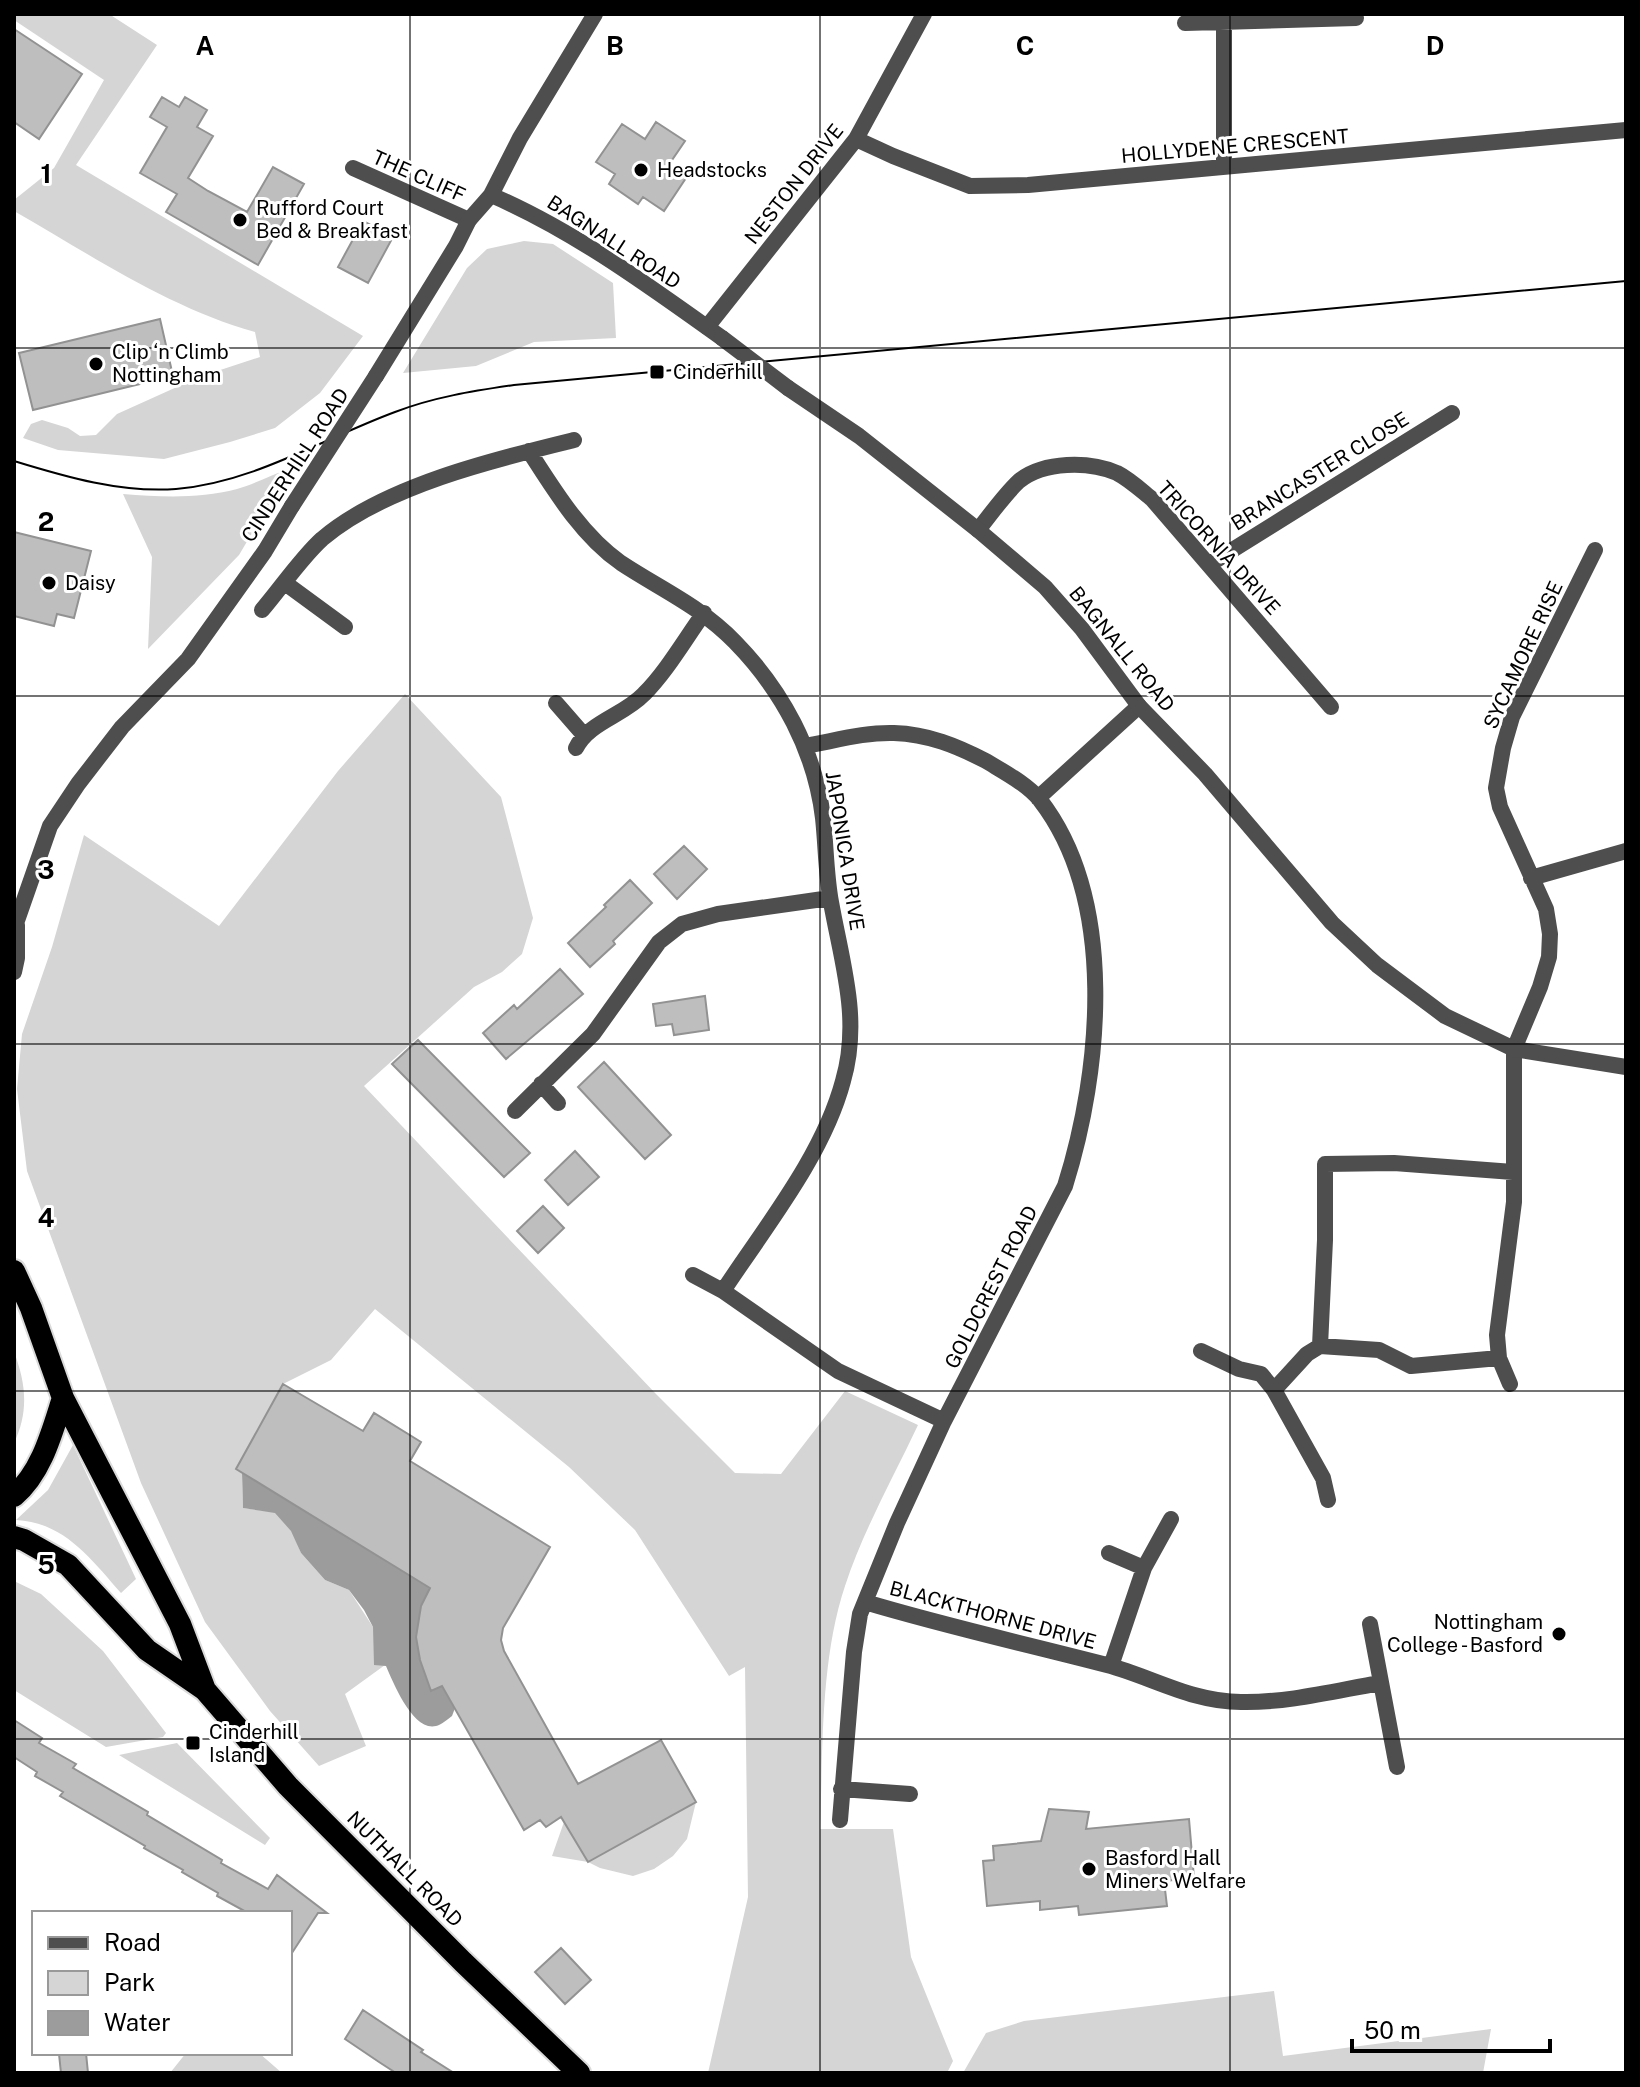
<svg xmlns="http://www.w3.org/2000/svg" width="1640" height="2087" font-family="'Public Sans',sans-serif">
<rect width="100%" height="100%" fill="#fff"/>
<!-- green -->
<path fill="#d5d5d5" d="M14,14H109L157,45L76,165L363,336L320,393L275,428L230,442L164,459L58,450L23,438L31,424L42,420L68,428L80,436L96,435L117,414L199,377L260,357L255,332C169,308 91,255 14,211V200L54,168L104,80L14,20Z
M524,241L553,244L613,283L616,338L534,342L476,366L403,373L467,268L487,249Z
M291,468L239,555L148,649L152,557L123,494C161,497 199,499 237,489C255,484 273,474 291,468Z
M405,694L501,797L533,918L522,954L502,972L474,987L364,1086L656,1394L735,1473L781,1474L845,1391L918,1425C893,1478 863,1531 845,1586C820,1661 823,1751 820,1829H893L911,1957L953,2061L947,2073H708L748,1897L745,1667L729,1676L635,1530L569,1467L375,1309L331,1360L283,1384L236,1469L242,1473L243,1508L275,1512L292,1531L301,1553L325,1580L349,1590L373,1627L385,1665L345,1694L366,1746L319,1766L270,1711L205,1622L141,1483L27,1171L17,1089L22,1034L52,947L84,835L219,926L338,771Z
M14,1352C26,1383 29,1412 14,1443Z
M73,1445L136,1579L121,1593C91,1559 64,1522 16,1520L48,1490Z
M14,1581L41,1594L103,1651L166,1733L163,1737L106,1747L14,1690Z
M177,1743L270,1838L265,1845L119,1755Z
M696,1802L687,1839L673,1856L654,1869L633,1876L600,1868L588,1862L552,1856L564,1822L588,1862Z
M1274,1991L1283,2056L1491,2029L1483,2073H963L986,2033L1024,2021Z
M186,2053H259L282,2073H170Z"/>
<!-- water -->
<path fill="#9c9c9c" d="M242,1473L430,1588C411,1627 417,1652 431,1691L442,1686L455,1708L452,1716C448,1719 441,1725 436,1726C413,1732 393,1682 386,1666L374,1665L373,1627L364,1610L349,1590L325,1580L301,1553L291,1531L275,1513L243,1508Z"/>
<!-- building -->
<path fill="#bebebe" stroke="#929292" stroke-width="2" d="M14,29L82,74L39,139L14,122Z
M162,97L179,107L185,97L207,110L197,127L213,136L188,178L208,191L247,212L273,167L304,184L258,265L166,212L177,194L140,173L167,127L150,117Z
M656,122L685,141L668,166L686,178L664,211L643,197L638,204L609,184L615,174L596,162L622,124L645,139Z
M363,221L393,237L368,283L338,267Z
M160,319L173,376L33,410L19,353Z
M14,532L91,551L74,618L57,614L54,626L14,616Z
M684,846L707,869L677,899L654,874Z
M630,880L652,903L613,941L615,944L590,967L568,943L606,907L604,905Z
M560,969L583,994L506,1059L483,1033L514,1005L517,1009Z
M705,996L709,1030L674,1035L672,1024L656,1026L653,1004Z
M418,1040L530,1153L504,1177L392,1064Z
M604,1062L671,1135L645,1159L578,1087Z
M575,1151L599,1177L568,1205L545,1180Z
M543,1206L564,1228L538,1253L517,1231Z
M283,1384L363,1431L374,1413L421,1442L410,1461L550,1547L503,1628L501,1640L504,1651L578,1784L661,1740L696,1802L588,1862L561,1817L546,1827L540,1820L524,1830L442,1686L431,1691L420,1660L416,1637L421,1606L430,1588L236,1469Z
M14,1720L42,1738L39,1743L76,1764L73,1768L148,1812L147,1815L222,1860L221,1863L268,1889L277,1875L327,1913H318L290,1956V1913H248L217,1896L218,1893L182,1872L183,1870L144,1848L145,1846L60,1796L63,1792L35,1776L37,1772L14,1757Z
M1049,1809L1089,1812L1086,1829L1189,1819L1194,1878L1164,1881L1167,1906L1079,1915L1078,1906L1040,1910V1901L987,1906L983,1861L994,1860L993,1846L1041,1841Z
M561,1948L591,1980L565,2004L535,1972Z
M363,2010L423,2050L421,2052L454,2073H396L379,2062L345,2039Z
M86,2053L88,2073H61L59,2054Z"/>
<g fill="none" stroke-linecap="round" stroke-linejoin="round">
<defs>
<path id="trunk" d="M14,1271L31,1308L63,1398L180,1624L205,1690
M14,1496C42,1472 52,1432 63,1398
M14,1537L24,1540L68,1565L147,1650L205,1690L288,1786L463,1962L579,2073"/>
</defs>
<!-- trunk casing -->
<use href="#trunk" stroke="#dbdbdb" stroke-width="26"/>
<!-- minor -->
<path stroke="#4e4e4e" stroke-width="16" d="M1185,23L1356,18
M856,139L893,156L970,186L1028,185L1626,130
M1224,167V21
M353,168L469,220
M707,327L856,139L924,14
M529,451C554,490 582,536 621,563C662,590 700,606 735,642C782,690 815,751 823,818C826,846 826,875 831,902C842,964 861,1019 843,1081C823,1156 765,1227 723,1291
M978,530C991,514 1004,495 1019,481C1044,461 1089,461 1117,473C1129,479 1142,491 1152,499L1331,707
M1210,564L1452,413
M285,583L345,627
M262,610C280,589 302,557 322,539C384,486 496,459 574,440
M556,703L583,734
M805,746C834,741 865,732 894,733C928,734 957,746 986,761C1004,772 1027,784 1040,800C1118,901 1101,1072 1065,1186L944,1421L897,1523L860,1614L854,1652L840,1820
M576,748C589,722 623,716 644,694C667,671 685,639 704,613
M1038,798L1139,706
M1531,878L1626,851
M541,1084L558,1103
M515,1111L593,1034L659,942L682,924L718,914L830,898
M693,1275L723,1291L838,1371L944,1421
M1201,1351L1239,1369L1261,1374L1274,1390L1323,1478L1328,1500
M1499,1358L1411,1366L1379,1350L1320,1346L1325,1240V1164L1394,1163L1513,1172
M1510,1384L1499,1358L1497,1335L1514,1202V1049L1540,987L1549,957L1550,934L1546,909L1500,807L1496,788L1503,748L1512,717L1595,550
M1274,1390L1307,1354L1320,1346
M1109,1553L1144,1568
M865,1602C945,1626 1026,1644 1107,1665C1152,1677 1192,1702 1241,1702C1287,1703 1334,1691 1380,1683
M1370,1624L1397,1767
M1111,1666L1144,1568L1171,1519
M841,1789L910,1794"/>
<!-- tertiary -->
<path stroke="#4e4e4e" stroke-width="16" d="M491,195C573,230 649,286 722,338
M376,376L456,246L469,220L491,195L520,138L595,14
M788,388L859,436L978,530L1045,587L1082,629L1139,706L1205,774L1332,923L1377,965L1445,1016L1514,1049L1626,1067
M14,929L50,826L78,784L122,727L188,659L265,551L292,506
M14,972L17,958V925"/>
<!-- trunk -->
<use href="#trunk" stroke="#000" stroke-width="22"/>
<!-- tram -->
<path stroke="#000" stroke-width="2" d="M14,461C66,477 121,493 176,489C255,482 322,439 395,412C434,397 473,391 514,385L1626,281"/>
<!-- tertiary-bridge -->
<path stroke="#4e4e4e" stroke-width="16" d="M722,338L788,388
M292,506L376,376"/>
</g>
<!-- grid -->
<path fill="none" stroke="#000" stroke-width="2" stroke-opacity="0.55" d="M410,14V2073M820,14V2073M1230,14V2073M14,348H1626M14,696H1626M14,1044H1626M14,1391H1626M14,1739H1626"/>
<!-- markers -->
<g fill="#000" stroke="#fff" stroke-width="3">
<circle cx="641" cy="170" r="8"/>
<circle cx="240" cy="220" r="8"/>
<circle cx="96" cy="364" r="8"/>
<rect x="649" y="364" width="16" height="16" rx="4"/>
<circle cx="49" cy="583" r="8"/>
<circle cx="1559" cy="1634" r="8"/>
<rect x="185" y="1735" width="16" height="16" rx="4"/>
<circle cx="1089" cy="1869" r="8"/>
</g>
<g text-anchor="middle" dominant-baseline="central" stroke-width="6" stroke-linejoin="round" paint-order="stroke">
<!-- street labels -->
<g font-size="20" fill="#000" stroke="#fff">
<text transform="translate(1235 146) rotate(-5)">HOLLYDENE CRESCENT</text>
<text transform="translate(419 176) rotate(24)">THE CLIFF</text>
<text transform="translate(794 184) rotate(-52)">NESTON DRIVE</text>
<text transform="translate(614 242) rotate(33)">BAGNALL ROAD</text>
<text transform="translate(295 465) rotate(-57)">CINDERHILL ROAD</text>
<text transform="translate(1320 471) rotate(-32)">BRANCASTER CLOSE</text>
<text transform="translate(1219 548) rotate(48)">TRICORNIA DRIVE</text>
<text transform="translate(1122 649) rotate(51)">BAGNALL ROAD</text>
<text transform="translate(1523 655) rotate(-65)">SYCAMORE RISE</text>
<text transform="translate(845 851) rotate(81)">JAPONICA DRIVE</text>
<text transform="translate(991 1287) rotate(-63)">GOLDCREST ROAD</text>
<text transform="translate(993 1615) rotate(15)">BLACKTHORNE DRIVE</text>
<text transform="translate(405 1869) rotate(45)">NUTHALL ROAD</text>
</g>
<!-- poi labels -->
<g font-size="20" fill="#000" stroke="#fff" text-anchor="start">
<text x="657" y="170">Headstocks</text>
<text x="256" y="208">Rufford Court<tspan x="256" dy="23">Bed &amp; Breakfast</tspan></text>
<text x="112" y="352">Clip ‘n Climb<tspan x="112" dy="23">Nottingham</tspan></text>
<text x="673" y="372">Cinderhill</text>
<text x="65" y="583">Daisy</text>
<text x="1543" y="1622" text-anchor="end">Nottingham<tspan x="1543" dy="23">College - Basford</tspan></text>
<text x="209" y="1732">Cinderhill<tspan x="209" dy="23">Island</tspan></text>
<text x="1105" y="1858">Basford Hall<tspan x="1105" dy="23">Miners Welfare</tspan></text>
</g>
</g>
<g font-size="26" text-anchor="middle" font-weight="bold" fill="#000" stroke="#fff" stroke-width="6" stroke-linejoin="round" paint-order="stroke">
<text x="205" y="55">A</text>
<text x="615" y="55">B</text>
<text x="1025" y="55">C</text>
<text x="1435" y="55">D</text>
<text x="46" y="183">1</text>
<text x="46" y="531">2</text>
<text x="46" y="879">3</text>
<text x="46" y="1227">4</text>
<text x="46" y="1574">5</text>
</g>
<!-- border -->
<rect width="1640" height="2087" fill="none" stroke="#000000" stroke-width="32"/>
<!-- legend -->
<rect x="32" y="1911" width="260" height="144" fill="#ffffff" stroke="#999999" stroke-width="2"/>
<rect x="48" y="1937" width="40" height="12" fill="#4e4e4e" stroke="#999999" stroke-width="2"/>
<text x="104" y="1951" font-size="24" fill="#000000">Road</text>
<rect x="48" y="1971" width="40" height="24" fill="#d5d5d5" stroke="#999999" stroke-width="2"/>
<text x="104" y="1991" font-size="24" fill="#000000">Park</text>
<rect x="48" y="2011" width="40" height="24" fill="#9c9c9c" stroke="#999999" stroke-width="2"/>
<text x="104" y="2031" font-size="24" fill="#000000">Water</text>
<!-- scale -->
<path d="M1352 2039v12h198v-12" fill="none" stroke="#000000" stroke-width="4"/>
<text x="1364" y="2039" font-size="24" fill="#000000" stroke="#ffffff" stroke-width="6" paint-order="stroke">50 m</text>
</svg>
